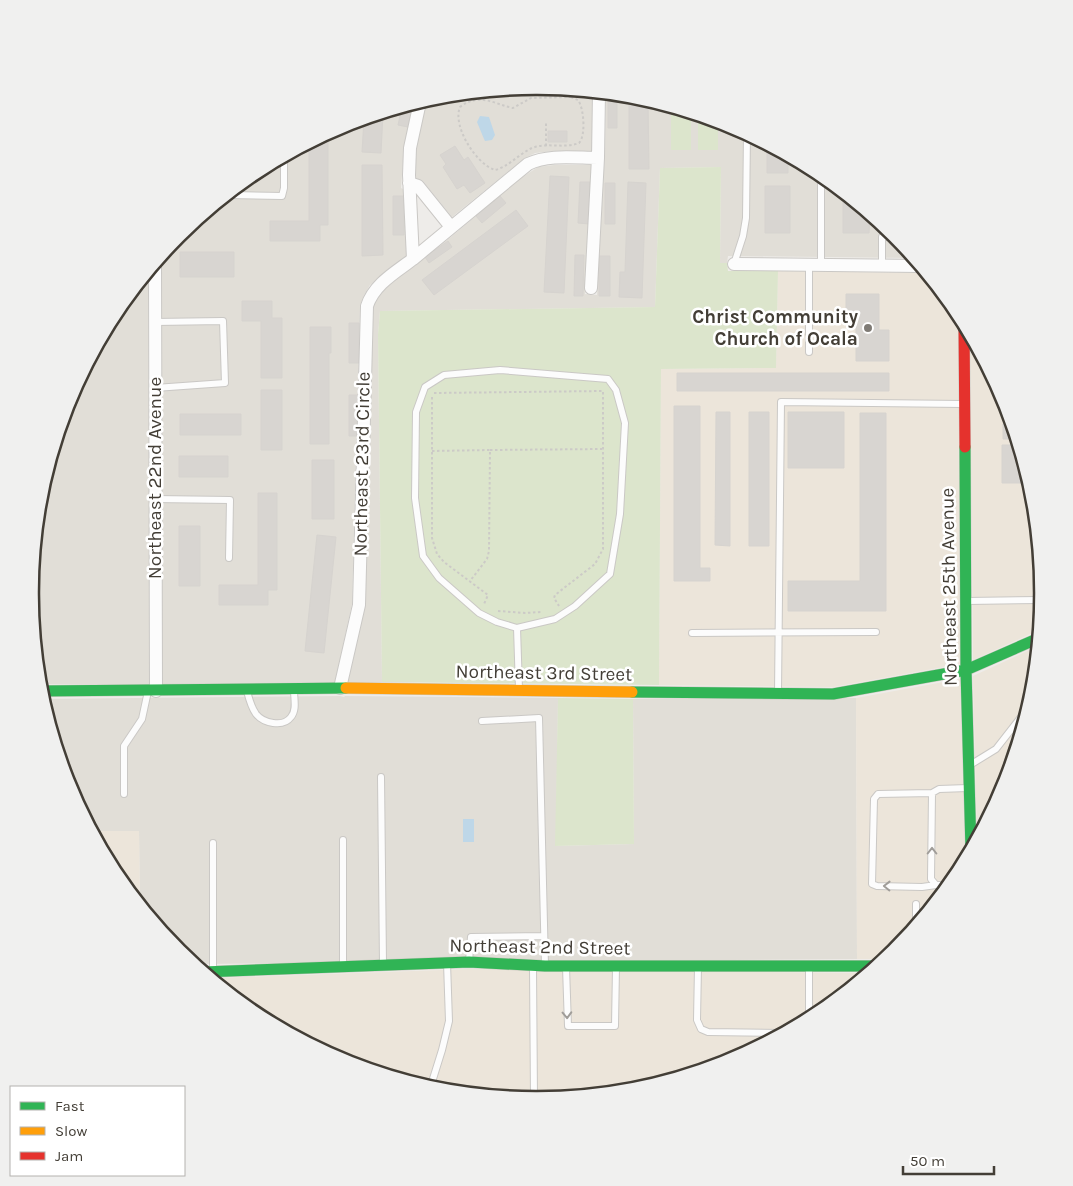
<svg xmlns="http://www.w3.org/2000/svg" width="1073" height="1186" font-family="Karla,sans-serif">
<rect width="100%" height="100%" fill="#eeece9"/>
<!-- residential -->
<path fill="#e1ded7" d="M537,87L593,92L592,151H553L535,153L525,158L452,217L423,181L415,178L416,149L427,100L438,96Z
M606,93L636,96L731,125L818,172L895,235L914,258L728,256L727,263H720L721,167L660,168L655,307L380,311L378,334L382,682H348L365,605L373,307L379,295L384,289L451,237L521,178L538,167L554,165H592L585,294L597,295L605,152Z
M413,104L404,147L401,188L403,189L407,255L370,285L364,295L360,305L352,604L335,682L162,684L161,256L179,235L255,172L343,125Z
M148,271L150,684H39L30,593L40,494L69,399L116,311Z
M340,696L344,697L345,696L558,698L556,846L634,844L633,699L856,698L857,959L194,964L178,951L140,904L139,831H92L68,787L42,699Z"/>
<!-- commercial -->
<path fill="#ece5da" d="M778,271L926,273L958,312L960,664L833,687L659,685L661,369L776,368Z
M970,335L1005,399L1033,494L1043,593L1039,630L973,660Z
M1038,646L1033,692L1004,787L977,838L973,676Z
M960,679L965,861L957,875L894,951L885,959H857L856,698Z
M92,831H139L140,904L115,874Z
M469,969L867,973L818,1014L730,1061L635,1090L536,1099L437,1090L342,1061L255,1014L215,982L216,978Z"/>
<!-- green -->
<path fill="#dce5cc" d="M671,107L691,113V150H671Z
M698,115L718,121V150H698Z
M721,167L720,263H727L728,271H778L776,368L661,369L659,685L382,682L378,334L380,311L655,307L660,168Z
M558,698L633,699L634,844L555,846Z"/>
<!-- water -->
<path fill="#bed7e8" d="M480,116L489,117L495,135L492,140L485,141L484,139L477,122Z
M463,819H474V842H463Z"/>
<!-- building -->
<path fill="#d8d5d1" stroke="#d6d3cf" d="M537,87L562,89H507Z
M608,94H617V128H608Z
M629,96L648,100L649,169H629Z
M413,104L408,127L398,125L402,107Z
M383,113L381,153L362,152L364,119Z
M548,131H567V142H548Z
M328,133V225H320V241H270V221H309V143Z
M455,146L464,160L468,157L485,183L470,193L464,185L457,189L443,167L446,164L440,155Z
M767,150H777L788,156V173H767Z
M362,165H382L383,255L362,256Z
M550,176L569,177L564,293L544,292Z
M580,182H590L589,224L578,223Z
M628,182L646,183L642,298L619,297L620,272H625Z
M605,183H615V224H605Z
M765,186H790V233H765Z
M843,193L870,214L869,233H843Z
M393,196H404V235H393Z
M500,196L506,203L482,223L476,216Z
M516,210L528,226L434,295L422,280Z
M448,241L452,247L429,263L425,257Z
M180,252H234V277H180Z
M575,255H584L583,296H574Z
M599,256H610V296H599Z
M846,294H879V330H889V361H856V324H846Z
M242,301H272V318H282V378H261V321H242Z
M349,323H359V363H349Z
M310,327H331V353H329V444H310Z
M677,373H889V391H677Z
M261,390H282V450H261Z
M349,395H359V436H349Z
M674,406H700V568H710V581H674Z
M716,412H730V546L715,545Z
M749,412H769V546H749Z
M788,412H844V468H788Z
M860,413H886V611H788V581H860Z
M180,414H241V435H180Z
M1003,424H1012L1017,439H1003Z
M1002,445H1018L1021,455V483H1002Z
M179,456H228V477H179Z
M312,460H334V519H312Z
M258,493H277V590H268V605H219V585H258Z
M179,526H200V586H179Z
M317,535L336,537L324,653L305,651Z"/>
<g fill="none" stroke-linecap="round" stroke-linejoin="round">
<defs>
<path id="lane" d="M821,174V265
M230,193V195L282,196L284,188V156
M734,264L743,236L746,218L747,134
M809,265V352
M882,265V237H896
M155,322L223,321L225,383L155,388
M155,499L230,500L229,558
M967,601L1042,600
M517,628L497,622L479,613L439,578L423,556L415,498L416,412L425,387L444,375L500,370L608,379L616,390L625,423L620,514L610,574L575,606L555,619L517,628L519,689
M692,633L876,632
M247,691C249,699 251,707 256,714C263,723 283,728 291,717C297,710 294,699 294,690
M778,693L781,402L963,404
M482,721L539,718L545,965
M970,765L996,749L1021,717L1027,713
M381,777L383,964
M932,793L878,794L874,799L872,884L877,886L922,887L936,885
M124,794V746L142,719L148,691
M343,840V965
M949,885H936L931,879L932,793L939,789L968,788
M916,904V925
M469,961L471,937L544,936
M533,967L534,1099
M566,967L568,1026H615L616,967
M698,967L697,1020L701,1029L708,1032L783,1033
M809,967V1019
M213,970V843
M413,1082H432L436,1089
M432,1082L442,1050L449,1021L447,963"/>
<path id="street" d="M420,102L410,148L409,175L413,259L528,164C549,154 575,158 598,158L599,93
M409,183L418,186L451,227
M155,264L156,691
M734,264L920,266
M591,288L598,158
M340,688L359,605L367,306C374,284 396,272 413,259"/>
<path id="fast" d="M965,447L966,670L971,850
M40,691L346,688
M632,692L833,694L966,670L1039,638
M203,972L469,962L545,966H876"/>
<path id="slow" d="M346,688L632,692"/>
<path id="jam" d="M964,323L965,447"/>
</defs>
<!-- lane casing -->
<use href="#lane" stroke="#cac8c5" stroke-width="8"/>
<!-- street casing -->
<use href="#street" stroke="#cac8c5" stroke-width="14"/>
<!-- fast casing -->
<use href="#fast" stroke="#ccc9c1" stroke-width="12"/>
<!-- slow casing -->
<use href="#slow" stroke="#ccc9c1" stroke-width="12"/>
<!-- jam casing -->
<use href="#jam" stroke="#ccc9c1" stroke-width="12"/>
<!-- path -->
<path stroke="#cccac7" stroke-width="2" stroke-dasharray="2.5 2.5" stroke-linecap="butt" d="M571,97L578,100C584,108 586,136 579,143C564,149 548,142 532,148C519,154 508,167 495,170C476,164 452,126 460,107C479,92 494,104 513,108L531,98Z
M546,146V123
M434,393L603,391V549L595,564L555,595L554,598L559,606
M432,397V538L437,554L444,562L488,595L484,604
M490,450L602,449
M432,451L490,450L489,551L487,559L470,581
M498,611L525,613L541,612"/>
<!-- lane -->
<use href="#lane" stroke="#fcfcfc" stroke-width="6"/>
<!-- street -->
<use href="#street" stroke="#fcfcfc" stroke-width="12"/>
<!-- fast -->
<use href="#fast" stroke="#30b455" stroke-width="11"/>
<!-- slow -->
<use href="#slow" stroke="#ff9f0a" stroke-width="11"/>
<!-- jam -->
<use href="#jam" stroke="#e5322d" stroke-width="11"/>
</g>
<!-- one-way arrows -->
<defs><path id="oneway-chevron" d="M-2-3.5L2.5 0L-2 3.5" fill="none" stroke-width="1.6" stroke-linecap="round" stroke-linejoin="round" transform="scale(1.25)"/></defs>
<g stroke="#a09d99">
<use href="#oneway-chevron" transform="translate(932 851) rotate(-90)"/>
<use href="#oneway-chevron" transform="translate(887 886) rotate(-179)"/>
<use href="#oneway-chevron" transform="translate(567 1015) rotate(88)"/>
</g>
<!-- markers -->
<circle fill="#7f7b75" stroke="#fff" stroke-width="2" cx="868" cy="328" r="5"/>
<g text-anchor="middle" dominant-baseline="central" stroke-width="5" stroke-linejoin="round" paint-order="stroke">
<!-- poi labels -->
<g font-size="19" font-weight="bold" fill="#433e36" stroke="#fff" text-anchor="end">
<text x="858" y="317">Christ Community<tspan x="858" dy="22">Church of Ocala</tspan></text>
</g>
<!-- street labels -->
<g font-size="19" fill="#433e36" stroke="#fff">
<text transform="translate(362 464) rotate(-89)">Northeast 23rd Circle</text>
<text transform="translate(155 478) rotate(-90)">Northeast 22nd Avenue</text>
<text transform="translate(949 587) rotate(-91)">Northeast 25th Avenue</text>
<text transform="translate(544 673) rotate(1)">Northeast 3rd Street</text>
<text transform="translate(540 947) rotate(1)">Northeast 2nd Street</text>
</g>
</g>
<!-- crop -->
<path d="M0 0H1073V1186H0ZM536 95H537A497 497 0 0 1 1034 592V594A497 497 0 0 1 537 1091H536A497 497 0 0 1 39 594V592A497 497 0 0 1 536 95Z" fill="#f0f0ef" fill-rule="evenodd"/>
<path fill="none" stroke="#433e36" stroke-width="2.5" d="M536 95H537A497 497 0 0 1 1034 592V594A497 497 0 0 1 537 1091H536A497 497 0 0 1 39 594V592A497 497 0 0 1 536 95Z"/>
<!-- legend -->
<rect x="10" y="1086" width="175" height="90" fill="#ffffff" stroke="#b4b2af"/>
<rect x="20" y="1102" width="25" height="8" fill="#30b455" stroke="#b4b2af"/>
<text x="55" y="1111" font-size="15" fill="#433e36">Fast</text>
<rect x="20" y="1127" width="25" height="8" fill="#ff9f0a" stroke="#b4b2af"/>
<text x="55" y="1136" font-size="15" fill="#433e36">Slow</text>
<rect x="20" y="1152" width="25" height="8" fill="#e5322d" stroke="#b4b2af"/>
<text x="55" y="1161" font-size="15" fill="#433e36">Jam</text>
<!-- scale -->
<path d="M903 1166v8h91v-8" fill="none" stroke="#433e36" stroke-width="2.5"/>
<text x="910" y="1166" font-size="15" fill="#433e36" stroke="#ffffff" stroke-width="4" paint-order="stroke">50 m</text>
</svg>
